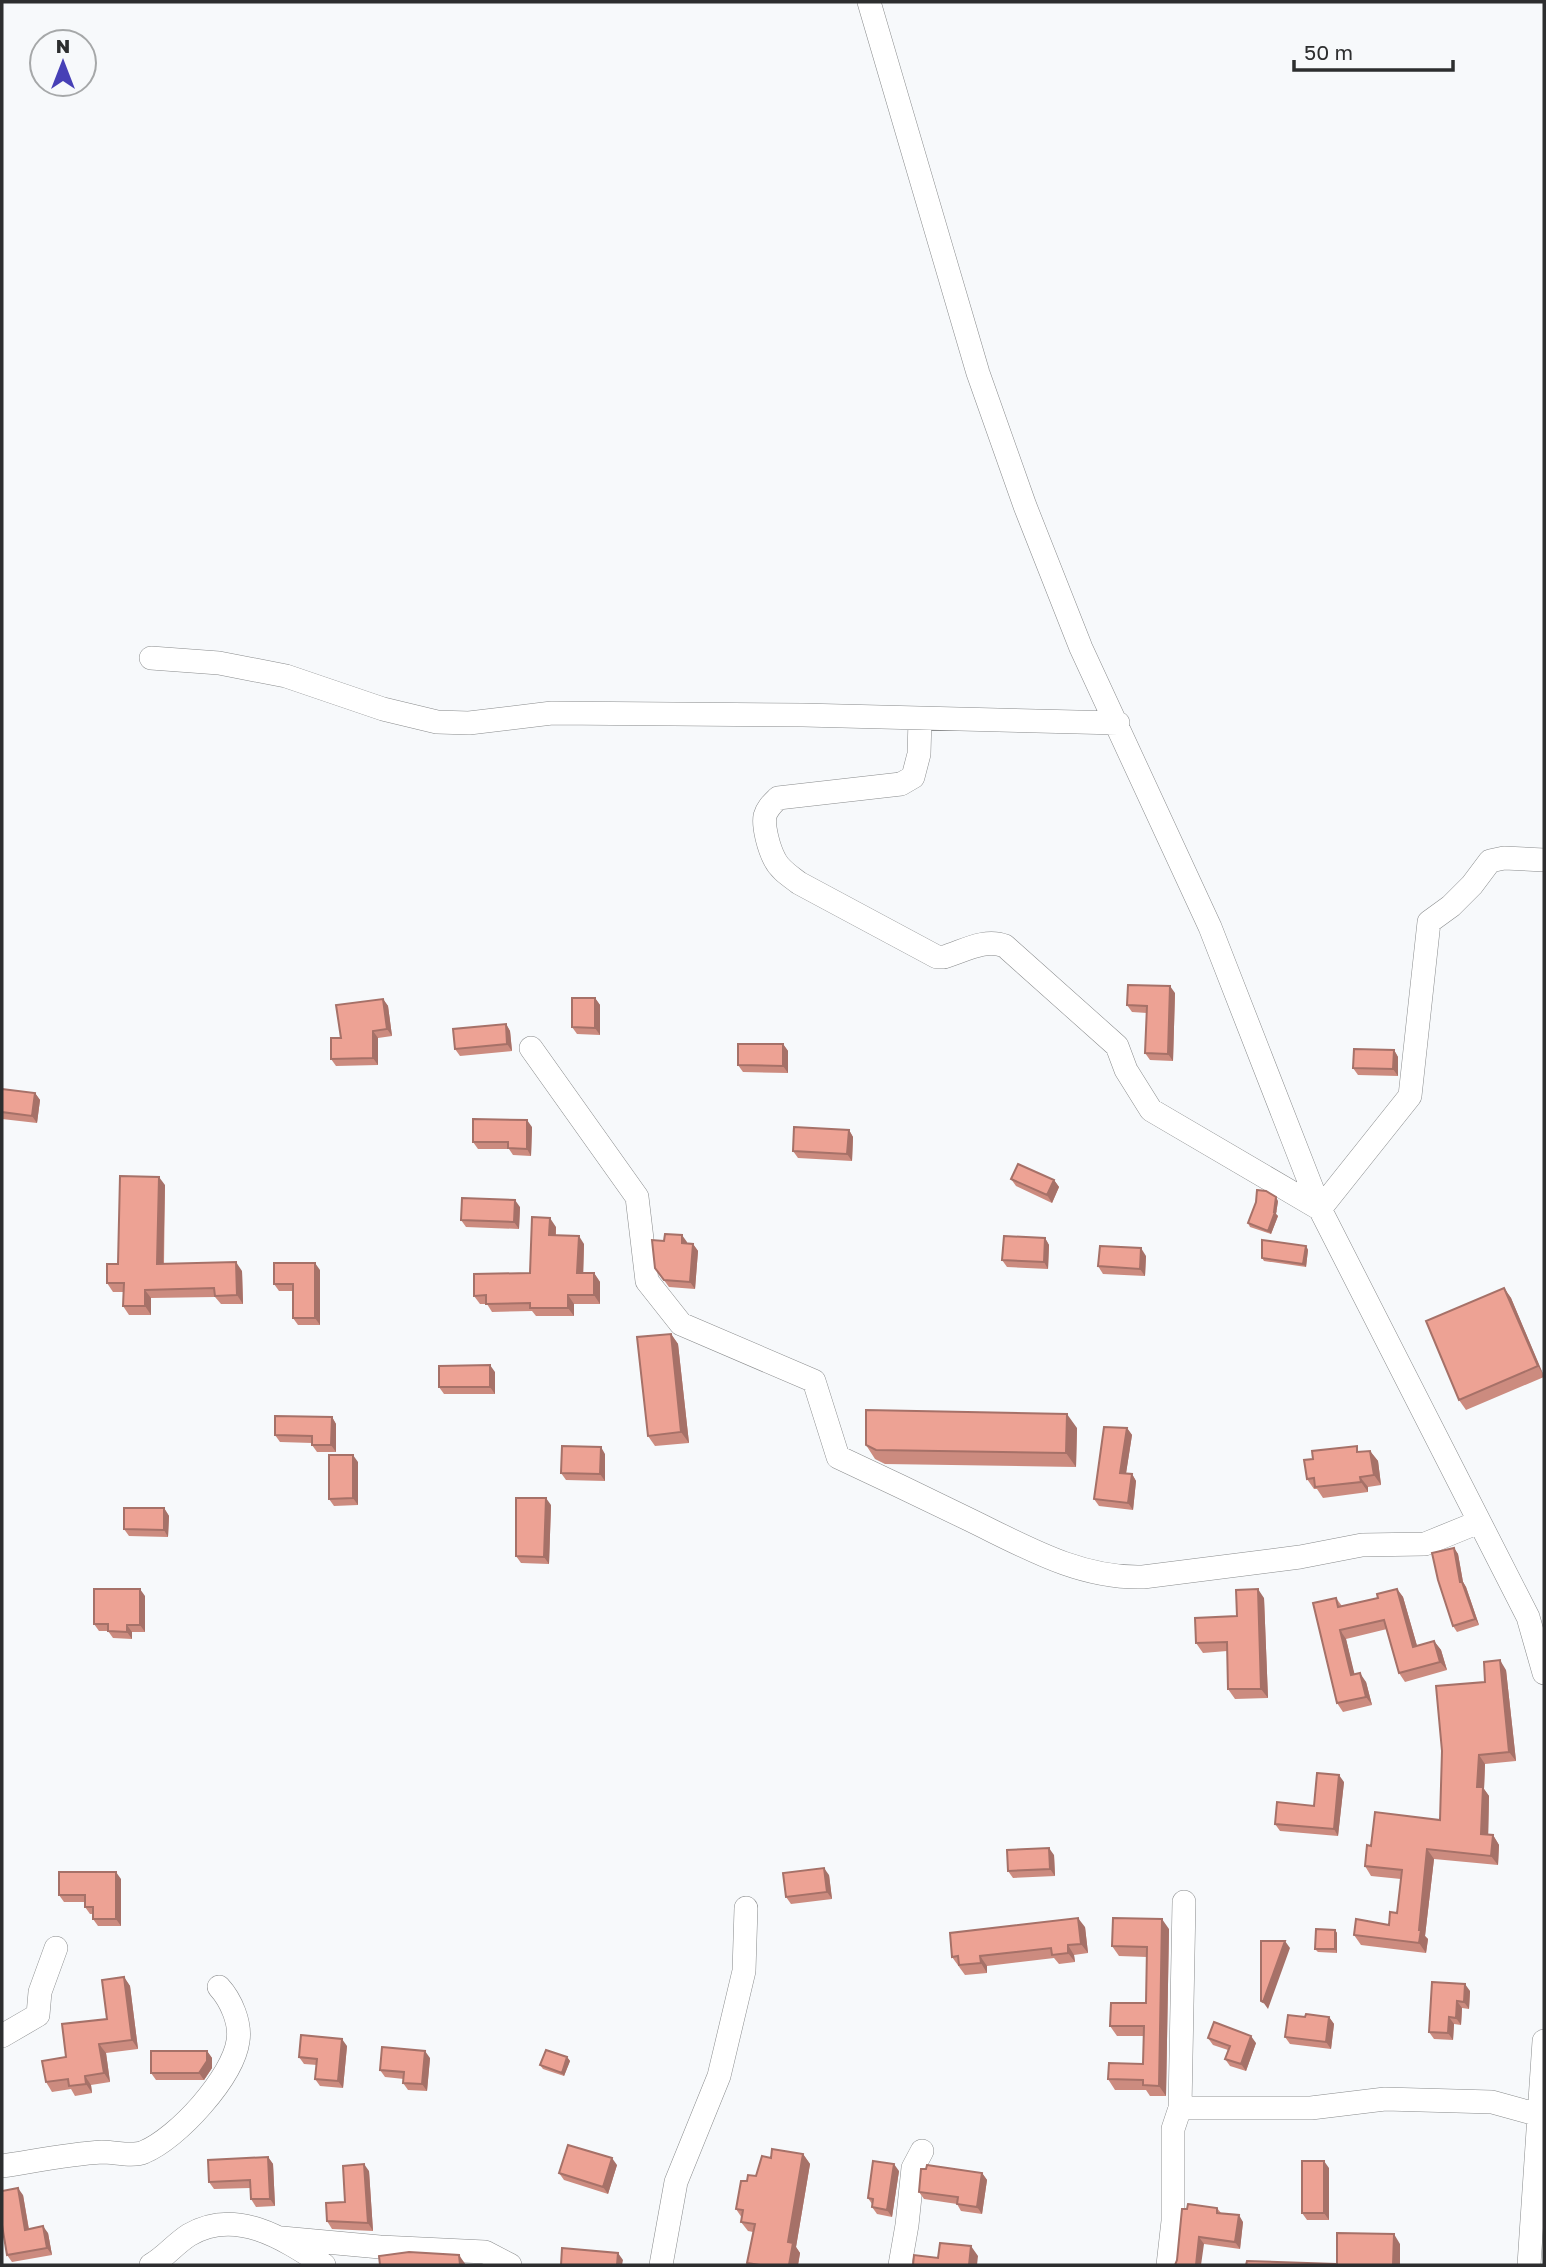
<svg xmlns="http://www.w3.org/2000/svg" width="1546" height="2267" font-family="'Golos Text',sans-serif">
<rect width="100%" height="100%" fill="#f7f9fb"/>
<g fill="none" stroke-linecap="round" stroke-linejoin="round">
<defs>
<path id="street" d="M869,2L978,373L1025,506L1081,648L1210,927L1320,1209L1528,1617L1544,1673
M151,658L219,663L286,676L383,709L437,722L469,723L552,713L803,715L1118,723
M920,719L919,754L913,777L901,784L778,798C773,803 767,808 765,816C763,827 769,849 775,860C780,870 790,876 799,883L937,957H944C964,951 985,938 1005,946L1117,1046L1126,1070L1151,1110L1320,1209L1410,1096L1429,922L1451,906L1472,885L1490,861L1504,858L1544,860
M531,1048L637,1197L647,1281L681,1324L814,1381L838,1457C881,1477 925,1498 968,1519C1024,1546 1079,1579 1143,1577L1300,1557L1362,1545L1425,1544L1479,1522
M1184,1902L1180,2108H1311L1385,2099L1492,2102L1539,2115
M2,2036L38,2015L40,1992L56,1948
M2,2166C35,2161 69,2154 102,2152C115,2152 133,2157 144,2152C178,2138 233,2077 238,2041C241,2023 231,2000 219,1987
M282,2238L380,2247L485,2252L510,2265
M151,2265C165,2257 175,2244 189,2235C236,2207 284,2239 324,2265
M661,2265L676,2182L719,2076L744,1971L746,1908
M900,2265L907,2225L913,2168L922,2151
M1168,2265L1173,2221V2129L1180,2108
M1529,2265L1544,2041"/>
</defs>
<!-- street casing -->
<use href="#street" stroke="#898b8c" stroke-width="24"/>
<!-- street -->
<use href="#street" stroke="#fff" stroke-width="23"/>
</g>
<!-- wall -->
<path fill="#cc8b7f" d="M1175,993L1173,1061L1150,1060L1145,1053L1147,1013L1132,1012L1127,1005Z
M595,998L600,1005V1035L577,1034L572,1027Z
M383,999L388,1006L392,1036L378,1038V1065L336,1066L331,1059L341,1038Z
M506,1024L510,1031L512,1051L460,1056L455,1049Z
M783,1044L788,1051V1073L743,1072L738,1065Z
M1394,1050L1398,1057V1076L1358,1075L1353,1068Z
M2,1089L35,1093L40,1100L37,1123L2,1119Z
M532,1127L531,1156L513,1155L509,1149H478L473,1142Z
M849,1130L853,1137L852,1161L798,1158L793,1151Z
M1011,1179L1054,1180L1059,1187L1052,1203L1016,1186Z
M165,1185L164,1264L242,1271L243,1304H221L215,1297L151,1298V1315H129L123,1306V1292H113L107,1283Z
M1278,1201L1276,1214L1278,1216L1271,1234L1250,1227L1248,1223Z
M520,1207L519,1229L466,1227L461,1220Z
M556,1227V1235L584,1244L583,1273H594L600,1282V1304H574V1316H536L532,1311L492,1312L487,1304H480L474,1296L530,1273Z
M1045,1238L1049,1245L1048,1269L1007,1267L1002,1260Z
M664,1241L687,1242V1243L693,1244L698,1251L695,1289L669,1287L655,1268Z
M1306,1246L1308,1250L1306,1267L1264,1261L1262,1258Z
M1146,1256L1145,1276L1103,1274L1098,1266Z
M320,1270V1325H298L293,1318V1291H279L274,1284Z
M1504,1288L1511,1298L1544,1377L1466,1410L1459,1400Z
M671,1334L678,1344L689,1443L655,1446L648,1436Z
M495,1372V1394H444L439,1387Z
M332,1417L336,1424V1452H317L312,1445V1443L280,1442L275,1435Z
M1077,1428L1076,1467L885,1464L875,1459L866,1445Z
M1127,1428L1132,1435L1126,1473L1132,1474L1136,1481L1133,1510L1099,1506L1094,1499Z
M1370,1451L1378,1461L1381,1485L1368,1487V1492L1323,1498L1317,1489H1314L1307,1479L1361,1452Z
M605,1454V1481L566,1480L561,1473Z
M358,1462V1505L334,1506L329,1499Z
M551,1505L549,1564L521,1563L516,1556Z
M164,1508L169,1516L168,1537L129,1536L124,1529Z
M1454,1548L1458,1554L1463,1582L1466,1587L1479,1625L1457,1632L1453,1626Z
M1397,1589L1403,1597L1417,1646L1434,1641L1441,1650L1447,1670L1405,1682L1399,1673L1387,1629L1346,1639L1354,1674L1366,1682L1372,1705L1343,1712L1337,1703L1336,1598L1342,1606L1378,1598Z
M145,1596V1632H132V1639L113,1638L108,1631H99L94,1624Z
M1264,1598L1268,1698L1235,1699L1228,1689L1227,1651L1203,1653L1196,1643Z
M1506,1670L1516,1761L1485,1764L1484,1789L1489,1796L1488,1835H1493L1499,1845L1498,1865L1434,1859L1425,1936L1428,1939L1426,1953L1361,1945L1354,1935L1389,1925L1397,1913L1401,1879L1371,1876L1365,1866L1371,1846L1440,1820L1485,1682Z
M1344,1782L1338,1836L1280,1831L1275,1824L1314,1806Z
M1054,1855L1055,1876L1013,1878L1008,1871Z
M829,1875L832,1899L791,1904L786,1897Z
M121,1879V1926H98L93,1919V1914H90L85,1907V1902H64L59,1895Z
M1085,1927L1088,1953L1074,1955L1075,1962L1059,1964L1054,1958L987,1966V1973L965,1975L952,1957Z
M1169,1929L1166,2096H1150L1146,2090H1115L1108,2079L1143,2064L1144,2036H1117L1110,2026L1146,2003L1147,1957L1119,1956L1112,1946Z
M1335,1930L1337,1933V1953L1318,1952L1315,1949Z
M124,1977L130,1986L138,2049L106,2053L110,2082L91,2085L92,2093L75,2096L71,2089L52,2092L46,2082L66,2057L107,2019Z
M1432,1982L1470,1991L1469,2009L1462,2008L1461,2025L1454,2024L1453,2040L1434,2039L1429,2032Z
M1305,2017H1329L1334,2024L1331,2049L1290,2044L1285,2037Z
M1208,2038L1256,2043L1246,2071L1230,2066L1225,2059L1228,2050L1213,2045Z
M347,2046L343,2088L320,2086L315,2079L317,2065L304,2064L299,2057Z
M207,2051L212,2058V2068L204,2080H156L151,2073Z
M567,2057L570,2061L564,2076L543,2069L540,2065Z
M430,2058L427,2091L408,2090L403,2083L404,2079L385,2077L380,2070Z
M803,2154L810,2164L796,2247L800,2253L798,2265H749L747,2263L753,2232L748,2231L741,2222L742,2218L736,2209L747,2181L756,2176L771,2158Z
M268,2157L273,2164L275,2206L256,2207L251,2199L250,2188L214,2189L209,2182Z
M617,2165L608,2194L564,2180L559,2173Z
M1329,2168V2220H1307L1302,2213Z
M369,2171L373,2231L332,2229L327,2221L345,2202Z
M899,2171L892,2217L877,2214L872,2207V2204L868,2198Z
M982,2173L987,2180L982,2214L961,2211L957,2204L924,2199L919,2192Z
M23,2195L29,2229L48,2233L52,2255L12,2262L7,2255Z
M1217,2208L1221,2213L1243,2222L1240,2249L1204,2244L1177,2260L1187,2209Z"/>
<!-- shaded-wall -->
<path fill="#a67168" d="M1170,986L1175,993L1173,1061L1168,1054Z
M595,998L600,1005V1035L595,1028Z
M383,999L388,1006L392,1036L387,1029Z
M506,1024L510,1031L512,1051L507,1044Z
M373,1031L378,1038V1065L373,1058Z
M783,1044L788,1051V1073L783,1066Z
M1394,1050L1398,1057V1076L1393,1069Z
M35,1093L40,1100L37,1123L32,1116Z
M527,1120L532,1127L531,1156L527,1149Z
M849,1130L853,1137L852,1161L847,1154Z
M159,1177L165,1185L163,1272L157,1264Z
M1054,1180L1059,1187L1052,1203L1047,1195Z
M1276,1197L1278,1201L1276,1214L1278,1216L1271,1234L1268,1231L1274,1212Z
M515,1200L520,1207L519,1229L514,1222Z
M550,1218L556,1227L555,1243L549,1235Z
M682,1235L687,1242V1250L682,1243Z
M579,1236L584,1244L583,1282L577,1273Z
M1045,1238L1049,1245L1048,1269L1044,1262Z
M693,1244L698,1251L695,1289L690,1282Z
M1306,1246L1308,1250L1306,1267L1303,1264Z
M1141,1248L1146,1256L1145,1276L1140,1269Z
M236,1262L242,1271L243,1304L237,1295Z
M315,1263L320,1270V1325L315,1318Z
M594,1273L600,1282V1304L594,1295Z
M1504,1288L1511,1298L1544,1376L1538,1366Z
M145,1290L151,1298V1315L145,1306Z
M568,1295L574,1304V1316L568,1308Z
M671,1334L678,1344L689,1443L681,1432Z
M490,1365L495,1372V1394L490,1387Z
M1067,1414L1077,1428L1076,1467L1066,1453Z
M332,1417L336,1424V1452L331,1445Z
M1127,1428L1132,1435L1125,1480L1120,1473Z
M601,1447L605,1454V1481L600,1474Z
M1370,1451L1378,1461L1381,1485L1374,1475Z
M353,1455L358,1462V1505L353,1498Z
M1132,1474L1136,1481L1133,1510L1128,1503Z
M1360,1477L1368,1487V1492L1361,1482Z
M546,1498L551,1505L549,1564L544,1557Z
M164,1508L169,1516L168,1537L164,1530Z
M1454,1548L1458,1554L1463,1582L1466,1587L1479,1625L1475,1619L1460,1582Z
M140,1589L145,1596V1632L140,1625Z
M1258,1589L1264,1598L1268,1698L1261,1689Z
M1397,1589L1403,1597L1420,1656L1413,1647Z
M127,1625L132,1632V1639L127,1632Z
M1340,1630L1346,1639L1357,1684L1351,1675Z
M1434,1641L1441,1650L1447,1670L1440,1662Z
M1500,1660L1506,1670L1516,1761L1509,1752Z
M1360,1673L1366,1682L1372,1705L1366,1697Z
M1479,1755L1485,1764L1484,1789L1489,1796L1488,1844L1481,1834L1477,1787Z
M1339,1775L1344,1782L1338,1836L1334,1829Z
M1493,1835L1499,1845L1498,1865L1491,1856Z
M1049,1848L1054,1855L1055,1876L1050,1869Z
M1427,1849L1434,1859L1425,1936L1428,1939L1426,1953L1419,1943V1930Z
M824,1868L829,1875L832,1899L827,1892Z
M116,1872L121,1879V1926L116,1919Z
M1078,1918L1085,1927L1088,1953L1081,1944Z
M1162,1919L1169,1929L1166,2096L1159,2086Z
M1335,1930L1337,1933V1953L1335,1949Z
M1285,1941L1290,1948L1268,2009L1263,2002Z
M1068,1945L1074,1955L1075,1962L1068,1953Z
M980,1956L987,1966V1973L981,1963Z
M124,1977L130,1986L138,2049L132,2040Z
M1465,1984L1470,1991L1469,2009L1464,2002Z
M1457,2001L1462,2008L1461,2025L1456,2018Z
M1329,2017L1334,2024L1331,2049L1326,2042Z
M1449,2017L1454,2024L1453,2040L1448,2033Z
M1251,2036L1256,2043L1246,2071L1241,2064Z
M342,2039L347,2046L343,2088L338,2081Z
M99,2044L106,2053L110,2082L104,2073Z
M207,2051L212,2058V2068L204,2080L199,2073Z
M425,2051L430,2058L427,2091L422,2084Z
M567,2057L570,2061L564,2076L562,2073Z
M85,2076L91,2085L92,2093L86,2084Z
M803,2154L810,2164L796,2247L800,2253L798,2265H789L788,2242Z
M268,2157L273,2164L275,2206L270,2199Z
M612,2158L617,2165L608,2194L603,2187Z
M1324,2161L1329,2168V2220L1324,2213Z
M364,2164L369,2171L373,2231L368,2223Z
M894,2164L899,2171L892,2217L887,2210Z
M982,2173L987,2180L982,2214L977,2207Z
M18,2188L23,2195L30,2237L25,2230Z
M1239,2215L1243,2222L1240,2249L1235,2242Z
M43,2226L48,2233L52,2255L47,2248Z
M1394,2234L1400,2244V2265H1393Z
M1199,2237L1204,2244L1201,2265H1196Z
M971,2246L978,2256L977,2265H969Z
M618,2253L623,2260L622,2265H617Z
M459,2255L466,2265H460Z"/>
<!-- building -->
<path fill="#eda294" stroke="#a67168" stroke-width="2" d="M1128,985L1170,986L1168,1054L1145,1053L1147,1006L1127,1005Z
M572,998H595V1028L572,1027Z
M383,999L387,1029L373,1031V1058L331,1059V1038H341L336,1005Z
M506,1024L507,1044L455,1049L453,1029Z
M738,1044H783V1066L738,1065Z
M1354,1049L1394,1050L1393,1069L1353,1068Z
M2,1089L35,1093L32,1116L2,1112Z
M473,1119L527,1120V1149L508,1148V1142H473Z
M794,1127L849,1130L847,1154L793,1151Z
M1018,1164L1054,1180L1047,1195L1011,1179Z
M120,1176L159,1177L157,1264L236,1262L237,1295L215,1296L214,1288L145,1290V1306H123L124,1283H107V1264H118Z
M1257,1190L1266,1191L1276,1197L1274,1212H1275L1268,1231L1248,1223L1256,1202Z
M462,1198L515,1200L514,1222L461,1220Z
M532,1217L550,1218L549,1235L579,1236L577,1273H594V1295H568V1308H530V1303L486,1304V1295L474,1296V1274L530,1273Z
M665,1234L682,1235V1243L693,1244L690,1282L664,1280L655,1268L652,1240L664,1241Z
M1004,1236L1045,1238L1044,1262L1002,1260Z
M1262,1240L1306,1246L1303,1264L1262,1258Z
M1100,1246L1141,1248L1140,1269L1098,1266Z
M274,1263H315V1318H293V1284H274Z
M1504,1288L1538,1366L1459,1400L1426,1321Z
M671,1334L681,1432L648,1436L637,1337Z
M490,1365V1387H439V1366Z
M866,1410L1067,1414L1066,1453L876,1450L866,1445Z
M275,1416L332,1417L331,1445H312V1436L275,1435Z
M1104,1427L1127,1428L1120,1473L1132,1474L1128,1503L1094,1499Z
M562,1446L601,1447L600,1474L561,1473Z
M1357,1446V1452L1370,1451L1374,1475L1360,1477L1361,1482L1315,1487L1314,1478L1307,1479L1304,1460L1313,1459L1312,1451Z
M329,1455H353V1498L329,1499Z
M516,1498H546L544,1557L516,1556Z
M124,1508H164V1530L124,1529Z
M1454,1548L1460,1582H1462L1475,1619L1453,1626L1438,1580L1432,1553Z
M94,1589H140V1625H127V1632L108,1631V1624H94Z
M1258,1589L1261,1689H1228L1227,1642L1196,1643L1195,1618L1237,1616L1236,1590Z
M1397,1589L1413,1647L1434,1641L1440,1662L1399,1673L1384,1620L1340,1630L1351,1675L1360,1673L1366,1697L1337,1703L1313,1603L1336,1598L1338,1607L1378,1598L1377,1594Z
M1500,1660L1509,1752L1479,1755L1477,1787H1483L1481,1834L1493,1835L1491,1856L1427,1849L1419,1930H1421L1419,1943L1354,1935L1356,1919L1389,1925L1390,1912L1397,1913L1402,1870L1365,1866L1367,1845L1371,1846L1375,1812L1440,1820L1442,1751L1436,1686L1485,1682L1484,1662Z
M1317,1773L1339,1775L1334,1829L1275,1824L1277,1802L1314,1806Z
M1049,1848L1050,1869L1008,1871L1007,1850Z
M824,1868L827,1892L786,1897L783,1873Z
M59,1872H116V1919H93V1907H85V1895H59Z
M1078,1918L1081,1944L1068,1945V1953L1052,1955L1051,1948L980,1956L981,1963L959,1965L958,1956L952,1957L950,1933Z
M1113,1918L1162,1919L1159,2086L1143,2085V2080L1108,2079L1109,2063L1143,2064L1144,2026H1110L1111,2003H1146L1147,1947L1112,1946Z
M1316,1929L1335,1930V1949H1315Z
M1261,1941H1285L1263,2002L1261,2001Z
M124,1977L132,2040L99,2044L104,2073L85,2076L86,2084L69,2086L68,2079L46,2082L42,2061L66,2057L62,2024L107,2019L102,1980Z
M1432,1982L1465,1984L1464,2002L1457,2001L1456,2018L1449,2017L1448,2033L1429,2032Z
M1306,2014L1329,2017L1326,2042L1285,2037L1288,2015L1305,2017Z
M1214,2022L1251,2036L1241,2064L1225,2059L1230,2046L1208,2038Z
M301,2035L342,2039L338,2081L315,2079L317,2059L299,2057Z
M382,2047L425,2051L422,2084L403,2083L404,2072L380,2070Z
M546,2050L567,2057L562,2073L540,2065Z
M151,2051H207V2061L199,2073H151Z
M568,2145L612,2158L603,2187L559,2173Z
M772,2149L803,2154L788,2242L793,2243L789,2265H760L747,2263L755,2224L741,2222L743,2210L736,2209L741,2181H747L748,2175L756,2176L762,2156L771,2158Z
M268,2157L270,2199H251L250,2180L209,2182L208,2160Z
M873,2161L894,2164L887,2210L872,2207L873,2199L868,2198Z
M1302,2161H1324V2213H1302Z
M364,2164L368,2223L327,2221L326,2203L345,2202L343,2166Z
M927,2165L982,2173L977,2207L957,2204L958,2197L919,2192L921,2169H926Z
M18,2188L25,2230L43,2226L47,2248L7,2255L2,2225V2191Z
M1188,2204L1217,2208V2213L1239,2215L1235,2242L1199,2237L1196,2265H1175L1177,2260L1182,2209H1187Z
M1337,2233L1394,2234L1393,2265H1246L1247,2261L1337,2264Z
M940,2243L971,2246L969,2265H913L914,2255L938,2258Z
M562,2248L618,2253L617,2265H561Z
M409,2252L459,2255L460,2265H380L379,2256Z"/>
<!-- border -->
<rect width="1546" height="2267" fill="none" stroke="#2d2e2f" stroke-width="7"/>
<!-- north arrow -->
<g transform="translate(63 63)"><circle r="33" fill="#f7f9fb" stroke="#a6a8a9" stroke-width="2"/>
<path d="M0-5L12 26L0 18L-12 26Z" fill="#4740b6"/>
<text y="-10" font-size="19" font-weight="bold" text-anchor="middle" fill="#2d2e2f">N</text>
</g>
<!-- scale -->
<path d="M1294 60v10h159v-10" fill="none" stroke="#2d2e2f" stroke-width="3.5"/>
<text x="1304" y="60" font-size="21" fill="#2d2e2f" stroke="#f7f9fb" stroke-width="5" paint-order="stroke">50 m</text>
</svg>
